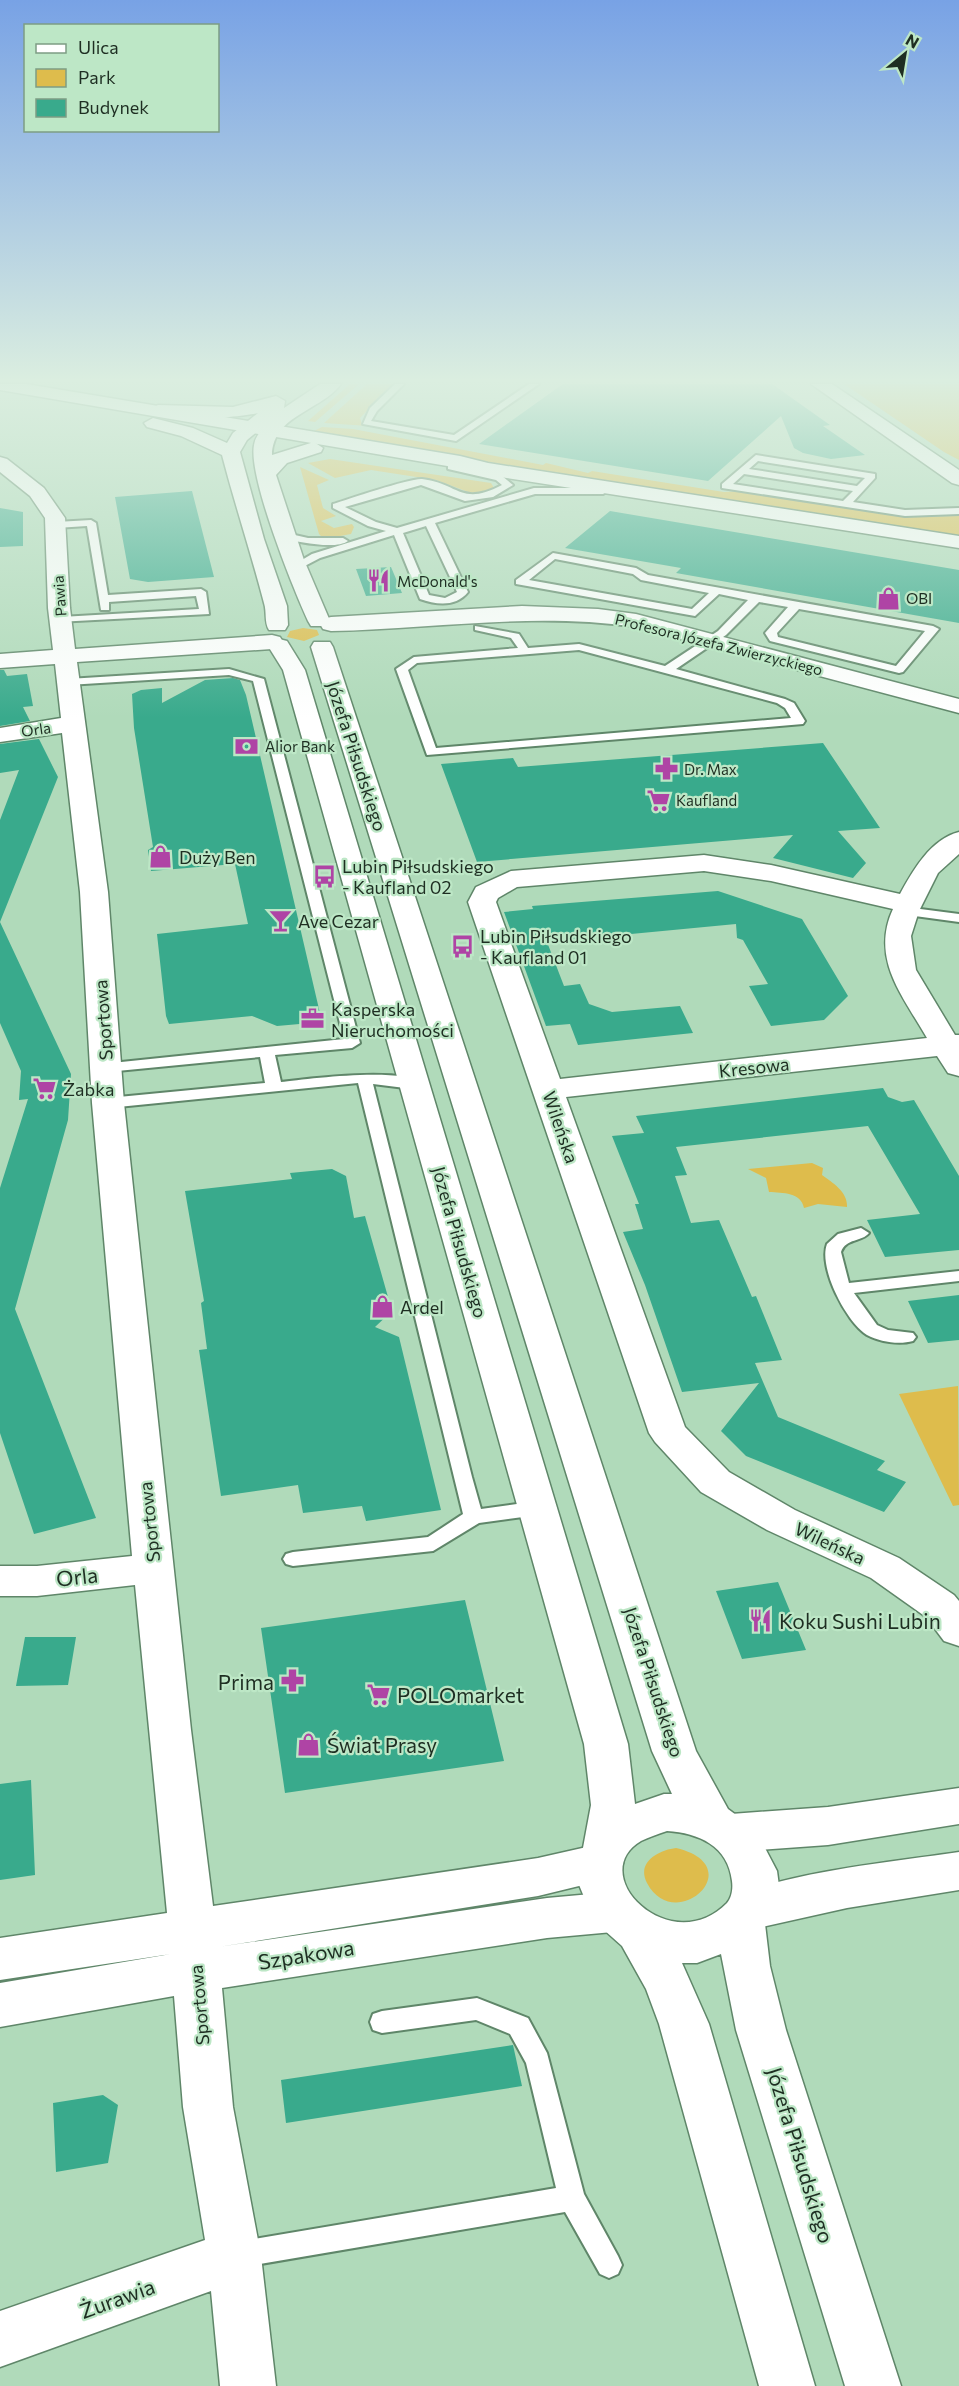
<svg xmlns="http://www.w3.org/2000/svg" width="959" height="2386" font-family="Commissioner,sans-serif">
<rect width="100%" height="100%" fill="#b0daba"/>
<!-- green -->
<path fill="#debc4c" d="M350,384H359L315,422L308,421Z
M367,384H393L360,418L362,424L368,426L324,423Z
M844,384H959V460L944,452Z
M322,427L353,429L543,465L546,463L588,473L592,471L724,492L742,491L905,517L959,516V539L310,433Z
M330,459L491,483L494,488L485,492L471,493L436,480L371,470L335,478L308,463Z
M300,467L329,480L317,485L323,508L336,516L321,521L334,528L352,524L354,527L351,534L324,539L319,534Z
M303,628L317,630L319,635L304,641L287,637L290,631Z
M812,1163L823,1168L822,1175C833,1183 848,1192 847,1207L818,1204L804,1208C801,1192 783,1193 769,1192L766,1178L748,1169Z
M958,1386L959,1505L953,1506L899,1394Z
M676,1848C752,1866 675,1936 647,1883C636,1862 659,1850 676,1848Z"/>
<!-- building -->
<path fill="#39aa8c" d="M563,384H772L830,425L823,426L865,455L831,459L803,453L794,448L781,416L708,481L479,444Z
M192,491L214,577L148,582L130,579L115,497Z
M0,508L23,512V546L0,547Z
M610,511L959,570V623L676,573L681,568L565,548Z
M391,567L402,593L366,596L356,569Z
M0,670H4L7,676L27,674L33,706L23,707L30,721L0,726Z
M233,678L240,680L246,695L322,1022L277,1026L252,1016L169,1024L166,1016L157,934L248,924L235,864L151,871L148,850L153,847L134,728L132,694L141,690L162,688V703L205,680Z
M39,739L58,777L0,922L71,1074L68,1120L15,1309L96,1518L34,1534L0,1433V1188L28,1099L19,1100L21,1071L0,1023V820L19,770L0,773V744Z
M823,743L880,828L838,831L866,863L853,878L773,858L793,835L477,862L441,764L513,758L518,767Z
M718,891L802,919L848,996L824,1020L771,1026L749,986L768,984L743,940L737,938L736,924L547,942L564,986L580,984L589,1004L612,1012L680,1006L693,1033L578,1045L570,1024L546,1026L504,912L533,909L532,906Z
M883,1088L888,1097L902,1102L914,1100L959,1176V1250L885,1257L867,1220L920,1214L868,1126L676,1147L687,1175L675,1176L691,1223L719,1220L752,1297L756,1296L782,1360L755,1363L778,1417L885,1461L877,1470L906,1482L884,1512L746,1456L721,1431L759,1383L682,1392L645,1285L623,1232L643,1229L635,1204H639L612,1136L644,1133L636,1116Z
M332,1169L346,1176L354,1218L365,1216L392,1311L375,1327L399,1337L441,1510L366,1521L362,1506L303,1513L298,1485L221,1496L199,1350L207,1349L201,1303L204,1301L185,1191L292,1179L290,1173Z
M959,1295V1340L928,1343L908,1301Z
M778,1582L806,1650L742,1659L716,1591Z
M465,1600L504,1761L285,1793L261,1628Z
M25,1637H76L68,1685L16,1686Z
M31,1780L35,1875L0,1880V1784Z
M513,2045L522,2086L286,2123L281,2080Z
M103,2095L118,2105L108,2163L56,2172L53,2103Z"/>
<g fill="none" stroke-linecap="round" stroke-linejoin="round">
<defs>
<path id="service" d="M395,384H404L377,411L371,421L454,435L529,384H539L456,441L363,424L370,408Z
M756,455L875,474V478L853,502L905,510L959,508V514L905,516L722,488V484ZM758,461L865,478L857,486L749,469ZM744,474L853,491L843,501L733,484Z
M451,464L502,476L513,485L493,497L465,501L421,485L345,507L376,522L397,528L534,488H603L608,491L603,494H535L435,523L468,592C456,607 437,605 420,599L394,535L320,558L299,569L290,567L312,554L386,531L368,526L333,508V504C349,499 410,478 422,479C458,483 461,507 502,485L496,480L448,469V465ZM426,526L457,592L445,598L429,595L403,533Z
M91,520L96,523L108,595L201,589L206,592L209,614L57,622L56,620L61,617L199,609L196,596L109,602V610H101L87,526L56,528L51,525L56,522Z
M286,533L308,538H343L348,541C336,550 298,542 282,538L281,536Z
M553,553L636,568L648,575L933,626L939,629L903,672L899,673L770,641L765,633L788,607L759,602L726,635L676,669L785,699L794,703L805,721L803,724L427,755L396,669L414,657L518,648L511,638L475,630V626L519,634L528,648L579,644L665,666L718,631L748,600L719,594L695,616L516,584V580ZM555,559L633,574L641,580L709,593L692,609L529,580ZM799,609L925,631L896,666L778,637L777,633ZM579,650L777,703L785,708L791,718L436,748L408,670L417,663Z
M229,669L264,679L360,1043L352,1048L275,1055L281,1082C306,1079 405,1066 421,1084L413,1089L373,1084L472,1477L481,1509L538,1501L545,1503L548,1508L545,1513L538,1515L479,1523L433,1551L293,1566L286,1564L283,1559L286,1554L293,1552L428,1537L463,1514L358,1083L108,1108L100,1103L108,1098L265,1083L260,1057L107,1072L102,1070L99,1067L102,1064L344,1039L253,681L229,675L68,685L62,682L68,679Z
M905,907L959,914V922L900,914V908Z
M861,1228L869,1233C862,1242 846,1238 841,1252L849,1283L959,1271V1281L854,1293L877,1325L888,1330L913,1333L916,1337L913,1341C899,1345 880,1342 867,1335C846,1322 818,1267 827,1244L838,1234Z
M477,1998L528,2018L547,2053L584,2194L618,2256L622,2265L618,2274L609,2278L600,2274L565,2212L237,2268L228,2264L224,2255L228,2246L237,2242L556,2188L526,2063L510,2034L476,2020L382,2033L373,2030L370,2022L373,2014L382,2011Z"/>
<path id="minor" d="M811,384H832L959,470V485L952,483Z
M0,457L7,459L44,488L65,518L70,608L75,649L272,635L280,637L283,642L280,647L272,649L77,662L108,892L124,1103L191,1730L213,1906L538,1858L600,1844L616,1849L623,1863L616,1877L538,1896L218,1947L547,1898L613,1892L630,1898L636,1912L630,1926L613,1932L547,1938L222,1988L233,2107L261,2256L276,2386H220L211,2291L0,2367V2311L205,2240L183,2107L174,1996L0,2027V1983L171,1954L0,1980V1938L167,1913L135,1585L37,1596H0V1566H37L132,1556L92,1103L80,892L62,733L0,742V728L61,718L55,664L0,668V654L53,650L48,608L45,518L30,496L0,472Z
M522,606L598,609L636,614L959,699V713L635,627C533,612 433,629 331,631L323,629L320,624L323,619L331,617Z
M959,832V854L938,873L919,911L911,936L916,970L955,1035H959V1076L948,1073L937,1056L566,1097L685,1427L729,1472L795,1510L899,1558L954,1595L959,1601V1646L944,1641L926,1617L871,1578L767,1530L701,1492L655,1442L649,1433L468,902L476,887L511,871L704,855L771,865L900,894C913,870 931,839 959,832ZM704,871L771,881L893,909C870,959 903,996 927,1038L560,1079L496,902L498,898L517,887Z
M959,1788V1824L828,1845L731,1852L715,1846L708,1833L715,1820L731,1814L828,1807Z
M959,1852V1890L847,1908L749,1930L732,1924L726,1910L732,1896C804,1870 884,1863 959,1852Z"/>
<path id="tertiary" d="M320,384H341C321,411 273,415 272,455L314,442L323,448L321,452L287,463L276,475L304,560L330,621L327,626H311L308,621C293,588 248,477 254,445C255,437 261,431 265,425L247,440L240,452L264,539L287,606L288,625L285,630H269C264,622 267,612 264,603C251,553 235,505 222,455L181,436L147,427L144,423L153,418L193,428L227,443L233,433L258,413C240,417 160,425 149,410L158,405L233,407L276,396L285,401L284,408Z
M279,639L287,641L305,670L628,1744L635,1804L664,1794H672L652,1751L311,647L314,642H330L333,647L696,1751L728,1809L755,1829L777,1871L779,1886L777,1901L765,1924L770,1966L786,2030L901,2386H845L736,2030L721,1954L697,1963H682L709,2024L815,2386H759L659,2024L646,1989L622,1946L594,1921L577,1880L591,1805L584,1744L283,670L268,646L271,641ZM667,1831C699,1833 728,1846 732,1881C733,1888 732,1897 727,1903C671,1960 584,1875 641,1841C649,1837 658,1834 667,1831Z"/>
<path id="secondary" d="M0,384H26L460,456L488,463L959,536V548L487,475L459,468L0,390Z"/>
</defs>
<!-- service casing -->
<use href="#service" stroke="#5f8669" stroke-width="4"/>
<!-- minor casing -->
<use href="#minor" stroke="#5f8669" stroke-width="3"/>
<!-- tertiary casing -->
<use href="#tertiary" stroke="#5f8669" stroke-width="3"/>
<!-- secondary casing -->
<use href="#secondary" stroke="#5f8669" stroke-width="3"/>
<!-- service -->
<use href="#service" fill="#fff" fill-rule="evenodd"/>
<!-- minor -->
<use href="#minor" fill="#fff" fill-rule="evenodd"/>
<!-- tertiary -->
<use href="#tertiary" fill="#fff" fill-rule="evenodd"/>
<!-- secondary -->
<use href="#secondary" fill="#fff" fill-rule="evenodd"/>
</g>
<!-- sky -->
<linearGradient id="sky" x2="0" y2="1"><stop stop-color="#78a2e5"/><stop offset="0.53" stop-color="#dbeee0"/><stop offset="1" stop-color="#dbeee0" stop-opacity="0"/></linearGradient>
<rect width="959" height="718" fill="url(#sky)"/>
<!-- icons -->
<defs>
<symbol id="restaurant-bare" viewBox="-9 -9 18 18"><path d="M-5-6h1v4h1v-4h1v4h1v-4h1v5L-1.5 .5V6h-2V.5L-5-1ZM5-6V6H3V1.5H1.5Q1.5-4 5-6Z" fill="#af44a5" stroke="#bde7c6" stroke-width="2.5" paint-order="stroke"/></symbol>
<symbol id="shop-bare" viewBox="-9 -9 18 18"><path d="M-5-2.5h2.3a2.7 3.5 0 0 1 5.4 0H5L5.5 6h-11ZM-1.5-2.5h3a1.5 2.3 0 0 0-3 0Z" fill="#af44a5" stroke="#bde7c6" stroke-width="2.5" paint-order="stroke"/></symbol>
<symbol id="bank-bare" viewBox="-9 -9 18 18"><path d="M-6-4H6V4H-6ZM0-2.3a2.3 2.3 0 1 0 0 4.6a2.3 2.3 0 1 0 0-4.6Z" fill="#af44a5" stroke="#bde7c6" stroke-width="2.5" paint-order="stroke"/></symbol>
<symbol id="pharmacy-bare" viewBox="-9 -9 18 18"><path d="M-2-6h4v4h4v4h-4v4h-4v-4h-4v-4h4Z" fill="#af44a5" stroke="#bde7c6" stroke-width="2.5" paint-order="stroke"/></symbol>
<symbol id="supermarket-bare" viewBox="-9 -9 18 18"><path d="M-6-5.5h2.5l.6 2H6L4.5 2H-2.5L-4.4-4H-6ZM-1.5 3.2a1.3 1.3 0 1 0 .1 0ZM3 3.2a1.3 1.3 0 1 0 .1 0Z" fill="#af44a5" stroke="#bde7c6" stroke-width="2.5" paint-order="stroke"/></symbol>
<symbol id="bus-bare" viewBox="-9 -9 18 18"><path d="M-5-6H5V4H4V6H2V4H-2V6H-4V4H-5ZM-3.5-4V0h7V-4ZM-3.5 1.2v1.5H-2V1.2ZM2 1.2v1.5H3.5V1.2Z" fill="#af44a5" stroke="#bde7c6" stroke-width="2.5" paint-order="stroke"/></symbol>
<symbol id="bar-bare" viewBox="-9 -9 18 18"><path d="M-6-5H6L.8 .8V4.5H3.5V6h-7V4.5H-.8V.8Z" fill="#af44a5" stroke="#bde7c6" stroke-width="2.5" paint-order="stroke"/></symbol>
<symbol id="office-bare" viewBox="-9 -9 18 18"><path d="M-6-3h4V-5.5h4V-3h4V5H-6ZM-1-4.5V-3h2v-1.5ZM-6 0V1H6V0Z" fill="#af44a5" stroke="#bde7c6" stroke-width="2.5" paint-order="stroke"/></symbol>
</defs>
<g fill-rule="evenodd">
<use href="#restaurant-bare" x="362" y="564" width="33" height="33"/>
<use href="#shop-bare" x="872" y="582" width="33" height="33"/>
<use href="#bank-bare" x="230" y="730" width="33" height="33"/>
<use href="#pharmacy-bare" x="650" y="752" width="33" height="33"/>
<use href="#supermarket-bare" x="642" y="784" width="33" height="33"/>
<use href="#shop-bare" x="144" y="840" width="33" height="33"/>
<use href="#bus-bare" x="308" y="860" width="33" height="33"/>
<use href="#bar-bare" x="264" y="904" width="33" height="33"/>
<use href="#bus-bare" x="446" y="930" width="33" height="33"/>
<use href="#office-bare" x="296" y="1002" width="33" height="33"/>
<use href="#supermarket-bare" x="28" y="1072" width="33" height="33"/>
<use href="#shop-bare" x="366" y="1290" width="33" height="33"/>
<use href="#restaurant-bare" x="744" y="1604" width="33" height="33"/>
<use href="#pharmacy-bare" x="276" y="1664" width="33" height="33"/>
<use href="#supermarket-bare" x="362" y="1678" width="33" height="33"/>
<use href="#shop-bare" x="292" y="1728" width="33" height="33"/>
</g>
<g text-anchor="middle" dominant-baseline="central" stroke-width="4.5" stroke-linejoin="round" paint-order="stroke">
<!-- far-poi labels -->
<g font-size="15" fill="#1e2e22" stroke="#bde7c6" text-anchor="start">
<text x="397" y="581">McDonald's</text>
<text x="906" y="598">OBI</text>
<text x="265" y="746">Alior Bank</text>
<text x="684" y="769">Dr. Max</text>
<text x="676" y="800">Kaufland</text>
</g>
<!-- far-street labels -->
<g font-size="15" fill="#1e2e22" stroke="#bde7c6">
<text transform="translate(59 596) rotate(-94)">Pawia</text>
<text transform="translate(719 644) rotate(14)">Profesora Józefa Zwierzyckiego</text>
<text transform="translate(36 729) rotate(-8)">Orla</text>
</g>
<!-- street labels -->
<g font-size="18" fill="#1e2e22" stroke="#bde7c6">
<text transform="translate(357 756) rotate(72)">Józefa Piłsudskiego</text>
<text transform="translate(103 1020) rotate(-94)">Sportowa</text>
<text transform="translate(754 1067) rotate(-6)">Kresowa</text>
<text transform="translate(561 1127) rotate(71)">Wileńska</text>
<text transform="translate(460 1242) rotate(74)">Józefa Piłsudskiego</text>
<text transform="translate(149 1522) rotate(-96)">Sportowa</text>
<text transform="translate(830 1543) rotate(25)">Wileńska</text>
<text transform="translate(654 1682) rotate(72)">Józefa Piłsudskiego</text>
<text transform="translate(199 2005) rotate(-95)">Sportowa</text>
</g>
<!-- poi labels -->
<g font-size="18" fill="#1e2e22" stroke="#bde7c6" text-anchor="start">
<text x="179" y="857">Duży Ben</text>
<text x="342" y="866">Lubin Piłsudskiego<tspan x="342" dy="21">- Kaufland 02</tspan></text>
<text x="298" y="921">Ave Cezar</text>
<text x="480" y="936">Lubin Piłsudskiego<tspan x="480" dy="21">- Kaufland 01</tspan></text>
<text x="331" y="1009">Kasperska<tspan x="331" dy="21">Nieruchomości</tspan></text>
<text x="63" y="1089">Żabka</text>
<text x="400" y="1307">Ardel</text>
</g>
<!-- near-street labels -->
<g font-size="21" fill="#1e2e22" stroke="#bde7c6">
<text transform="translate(77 1576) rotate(-6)">Orla</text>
<text transform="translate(306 1954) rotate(-9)">Szpakowa</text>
<text transform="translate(801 2155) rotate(73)">Józefa Piłsudskiego</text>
<text transform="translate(117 2298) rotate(-20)">Żurawia</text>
</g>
<!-- near-poi labels -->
<g font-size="21" fill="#1e2e22" stroke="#bde7c6" text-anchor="start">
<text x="779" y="1620">Koku Sushi Lubin</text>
<text x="274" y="1681" text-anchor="end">Prima</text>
<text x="397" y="1694">POLOmarket</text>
<text x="327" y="1744">Świat Prasy</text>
</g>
</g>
<!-- legend -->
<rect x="24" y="24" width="195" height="108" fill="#bde7c6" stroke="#7d9d84" stroke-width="1.5"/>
<rect x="36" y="44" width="30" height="9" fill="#ffffff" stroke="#7d9d84" stroke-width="1.5"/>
<text x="78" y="54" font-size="18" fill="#1e2e22">Ulica</text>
<rect x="36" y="69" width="30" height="18" fill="#debc4c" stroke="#7d9d84" stroke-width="1.5"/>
<text x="78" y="84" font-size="18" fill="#1e2e22">Park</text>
<rect x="36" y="99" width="30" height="18" fill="#39aa8c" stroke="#7d9d84" stroke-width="1.5"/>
<text x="78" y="114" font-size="18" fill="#1e2e22">Budynek</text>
<!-- north arrow -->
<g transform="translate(905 54) rotate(30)" stroke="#bde7c6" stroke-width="4.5" paint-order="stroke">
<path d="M0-4.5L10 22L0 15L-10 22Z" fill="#1e2e22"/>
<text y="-9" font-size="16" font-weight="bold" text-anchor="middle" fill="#1e2e22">N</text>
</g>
</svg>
